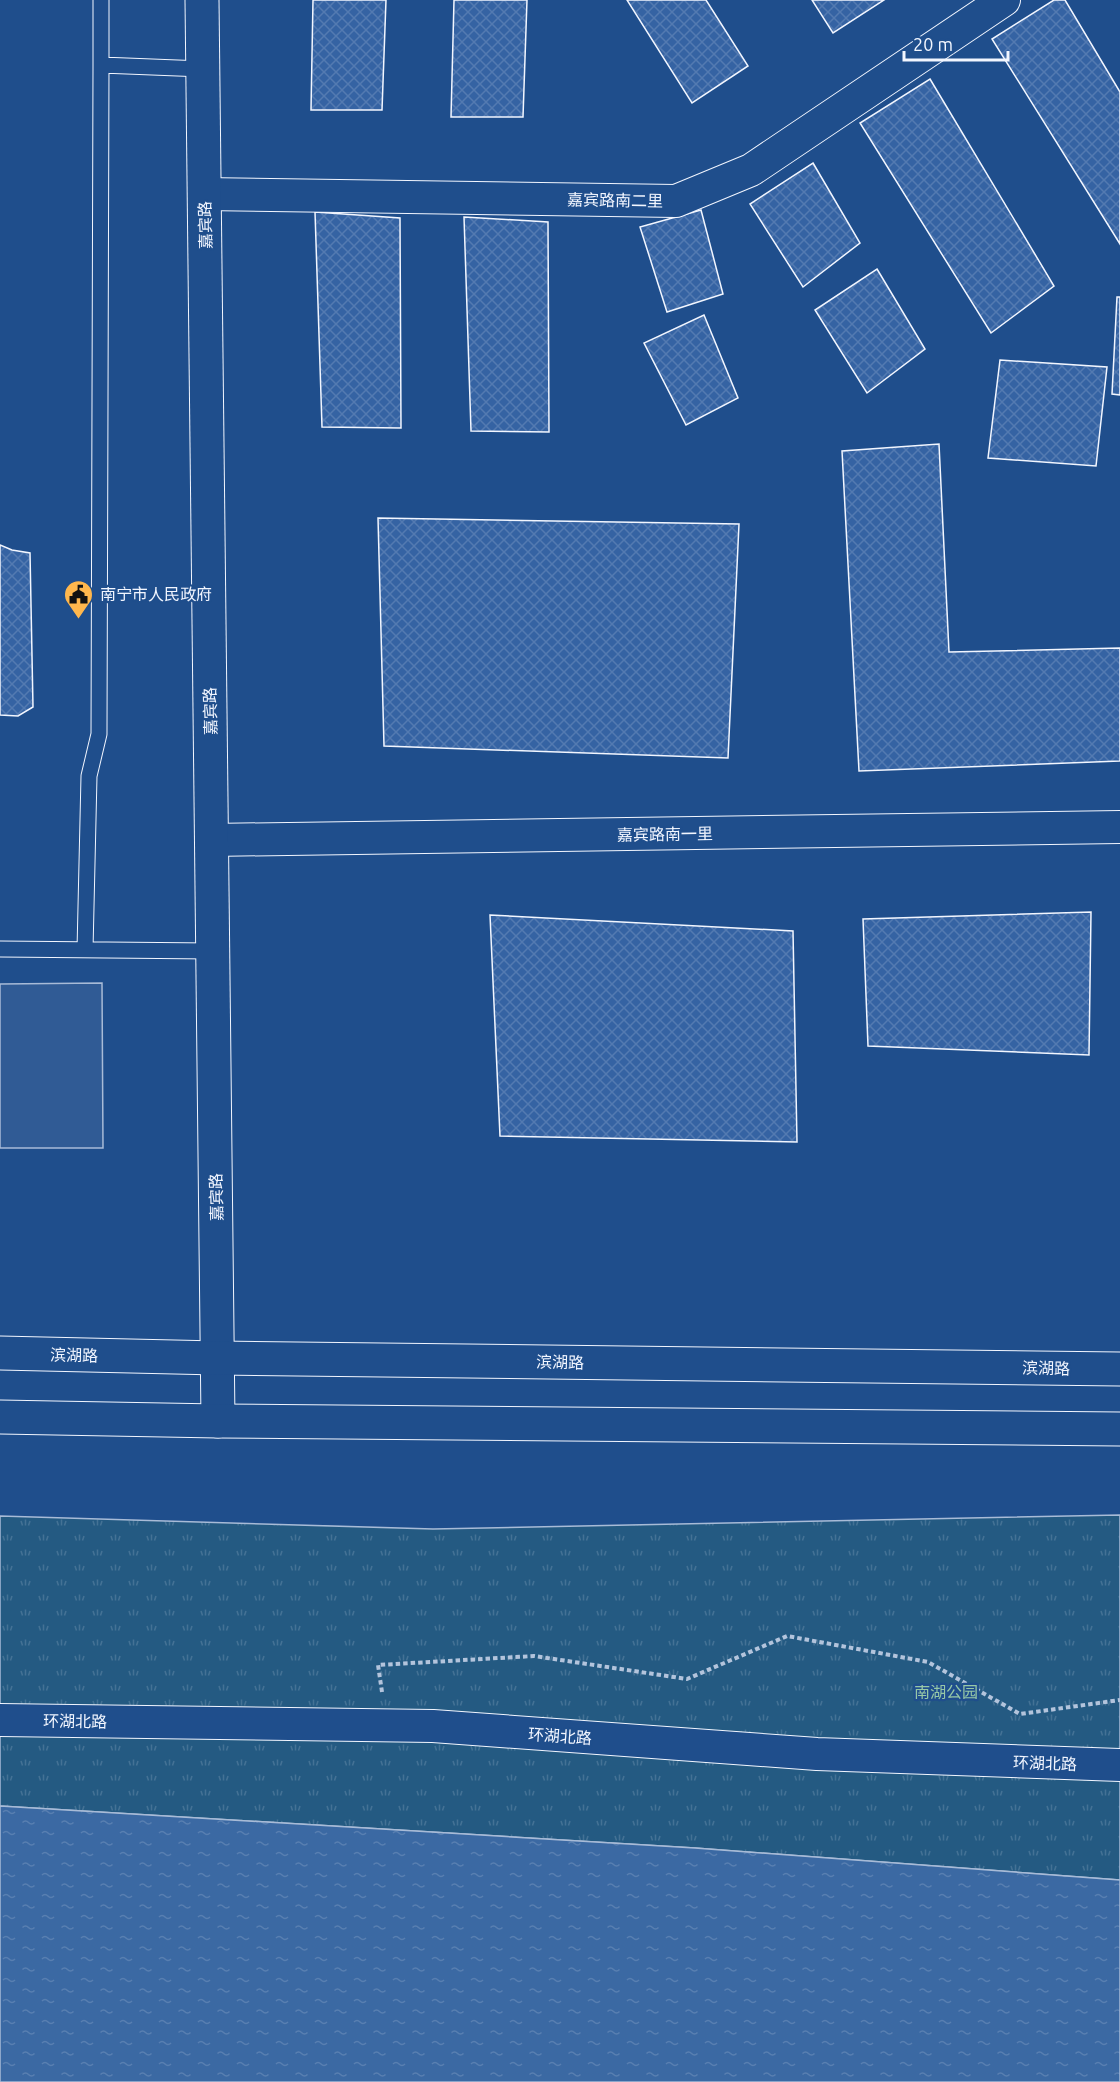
<svg xmlns="http://www.w3.org/2000/svg" width="1120" height="2082" font-family="Ubuntu,'Noto Sans SC',sans-serif">
<defs>
<pattern id="park-tufts" width="24" height="20" patternUnits="userSpaceOnUse" patternTransform="scale(1.5)"><rect width="24" height="20" fill="#245a82"/><path d="M3 7l-1-3M5 7V3M7 7l1-3M15 17l-1-3M17 17v-4M19 17l1-3" fill="none" stroke="#447295"/></pattern>
<pattern id="water-ripples" width="26" height="14" patternUnits="userSpaceOnUse" patternTransform="scale(1.5)"><rect width="26" height="14" fill="#3b69a3"/><path d="M2 4q2-2 4 0t4 0M15 11q2-2 4 0t4 0" fill="none" stroke="#587fb1"/></pattern>
<pattern id="building-cross-hatch" width="8" height="8" patternUnits="userSpaceOnUse" patternTransform="scale(1.5)"><rect width="8" height="8" fill="#3563a3"/><path d="M0 0l8 8M0 8l8-8" fill="none" stroke="#537ab1"/></pattern>
</defs>
<rect width="100%" height="100%" fill="#1f4e8c"/>
<!-- park -->
<path fill="url(#park-tufts)" stroke="#a8bbd7" stroke-width="1.5" d="M1120,1515V1880L695,1848L0,1806V1516L433,1529Z"/>
<!-- parking -->
<path fill="#305b95" stroke="#a8bbd7" stroke-width="1.5" d="M102,983L103,1148H0V984Z"/>
<!-- water -->
<path fill="url(#water-ripples)" stroke="#a8bbd7" stroke-width="1.5" d="M0,1806L695,1848L1120,1880V2082H0Z"/>
<!-- building -->
<path fill="url(#building-cross-hatch)" stroke="#f2f6ff" stroke-width="1.5" d="M313,0H386L382,110H311Z
M454,0H527L523,117H451Z
M627,0H706L748,66L692,103Z
M812,0H884L833,33Z
M1054,0H1065L1120,92V244L992,39Z
M930,79L1054,286L991,333L860,123Z
M813,163L860,243L803,287L750,204Z
M701,210L723,294L667,312L640,227Z
M315,212L400,218L401,428L322,427Z
M464,217L548,222L549,432L471,431Z
M877,269L925,349L867,393L815,310Z
M1117,297H1120V395L1112,394Z
M704,315L738,398L686,425L644,343Z
M1000,360L1107,367L1096,466L988,458Z
M939,444L949,652L1120,648V761L859,771L842,451Z
M378,518L739,524L728,758L384,746Z
M0,545L12,550L30,553L33,707L18,716L0,715Z
M1091,912L1089,1055L868,1046L863,919Z
M490,915L793,931L797,1142L500,1136Z"/>
<g fill="none" stroke-linecap="round" stroke-linejoin="round">
<defs>
<path id="lane" d="M101,0V65L203,69
M0,949L212,951
M85,950L89,776L99,734L101,65"/>
<path id="street" d="M204,194L676,201L751,170L1004,0
M211,840L1120,827
M0,1720L433,1726L817,1754L1120,1765"/>
<path id="secondary" d="M202,0L218,1421"/>
<path id="primary" d="M0,1353L218,1358L1120,1369
M0,1417L218,1421L1120,1429"/>
</defs>
<!-- lane casing -->
<use href="#lane" stroke="#f2f6ff" stroke-width="17"/>
<!-- street casing -->
<use href="#street" stroke="#f2f6ff" stroke-width="34"/>
<!-- secondary casing -->
<use href="#secondary" stroke="#f2f6ff" stroke-width="35"/>
<!-- primary casing -->
<use href="#primary" stroke="#f2f6ff" stroke-width="35"/>
<!-- path -->
<path stroke="#b3c4dc" stroke-width="4" stroke-dasharray="4.5 3" stroke-linecap="butt" d="M382,1692L378,1665L534,1656L687,1679L787,1636L928,1662L1020,1714L1120,1700"/>
<!-- lane -->
<use href="#lane" stroke="#1f4e8c" stroke-width="15"/>
<!-- street -->
<use href="#street" stroke="#1f4e8c" stroke-width="32"/>
<!-- secondary -->
<use href="#secondary" stroke="#1f4e8c" stroke-width="33"/>
<!-- primary -->
<use href="#primary" stroke="#1f4e8c" stroke-width="33"/>
</g>
<!-- icons -->
<defs>
<symbol id="civic-pin" viewBox="-11 -11 22 30"><path d="M0 17L-7.5 6A9.5 9.5 0 1 1 7.5 6Z" fill="#ffb74d" stroke="#1f4e8c"/><path d="M-.6-6.5H3V-4.5H.6V-3L4-1V1h2V6H-6V1h2V-1L-.6-3ZM-1.2 2.5V6h2.4V2.5Z" fill="#111"/></symbol>
</defs>
<g fill-rule="evenodd">
<use href="#civic-pin" x="62" y="578" width="33" height="45"/>
</g>
<g text-anchor="middle" dominant-baseline="central" stroke-width="4.5" stroke-linejoin="round" paint-order="stroke">
<!-- street labels -->
<g font-size="16" fill="#f2f6ff" stroke="#1f4e8c">
<text transform="translate(615 200) rotate(1)">嘉宾路南二里</text>
<text transform="translate(205 225) rotate(-91)">嘉宾路</text>
<text transform="translate(210 711) rotate(-91)">嘉宾路</text>
<text transform="translate(665 834) rotate(-1)">嘉宾路南一里</text>
<text transform="translate(216 1197) rotate(-91)">嘉宾路</text>
<text transform="translate(74 1355) rotate(1)">滨湖路</text>
<text transform="translate(560 1362) rotate(1)">滨湖路</text>
<text transform="translate(1046 1368) rotate(1)">滨湖路</text>
<text transform="translate(75 1721) rotate(1)">环湖北路</text>
<text transform="translate(560 1736) rotate(4)">环湖北路</text>
<text transform="translate(1045 1763) rotate(2)">环湖北路</text>
</g>
<!-- poi labels -->
<g font-size="16" fill="#f2f6ff" stroke="#1f4e8c" text-anchor="start">
<text x="100" y="594">南宁市人民政府</text>
</g>
<!-- park labels -->
<g font-size="16" fill="#97c8a6" stroke="#1f4e8c">
<text x="946" y="1692">南湖公园</text>
</g>
</g>
<!-- scale -->
<path d="M904 51v9h104v-9" fill="none" stroke="#f2f6ff" stroke-width="3"/>
<text x="913" y="51" font-size="18" fill="#f2f6ff" stroke="#1f4e8c" stroke-width="4.5" paint-order="stroke">20 m</text>
</svg>
